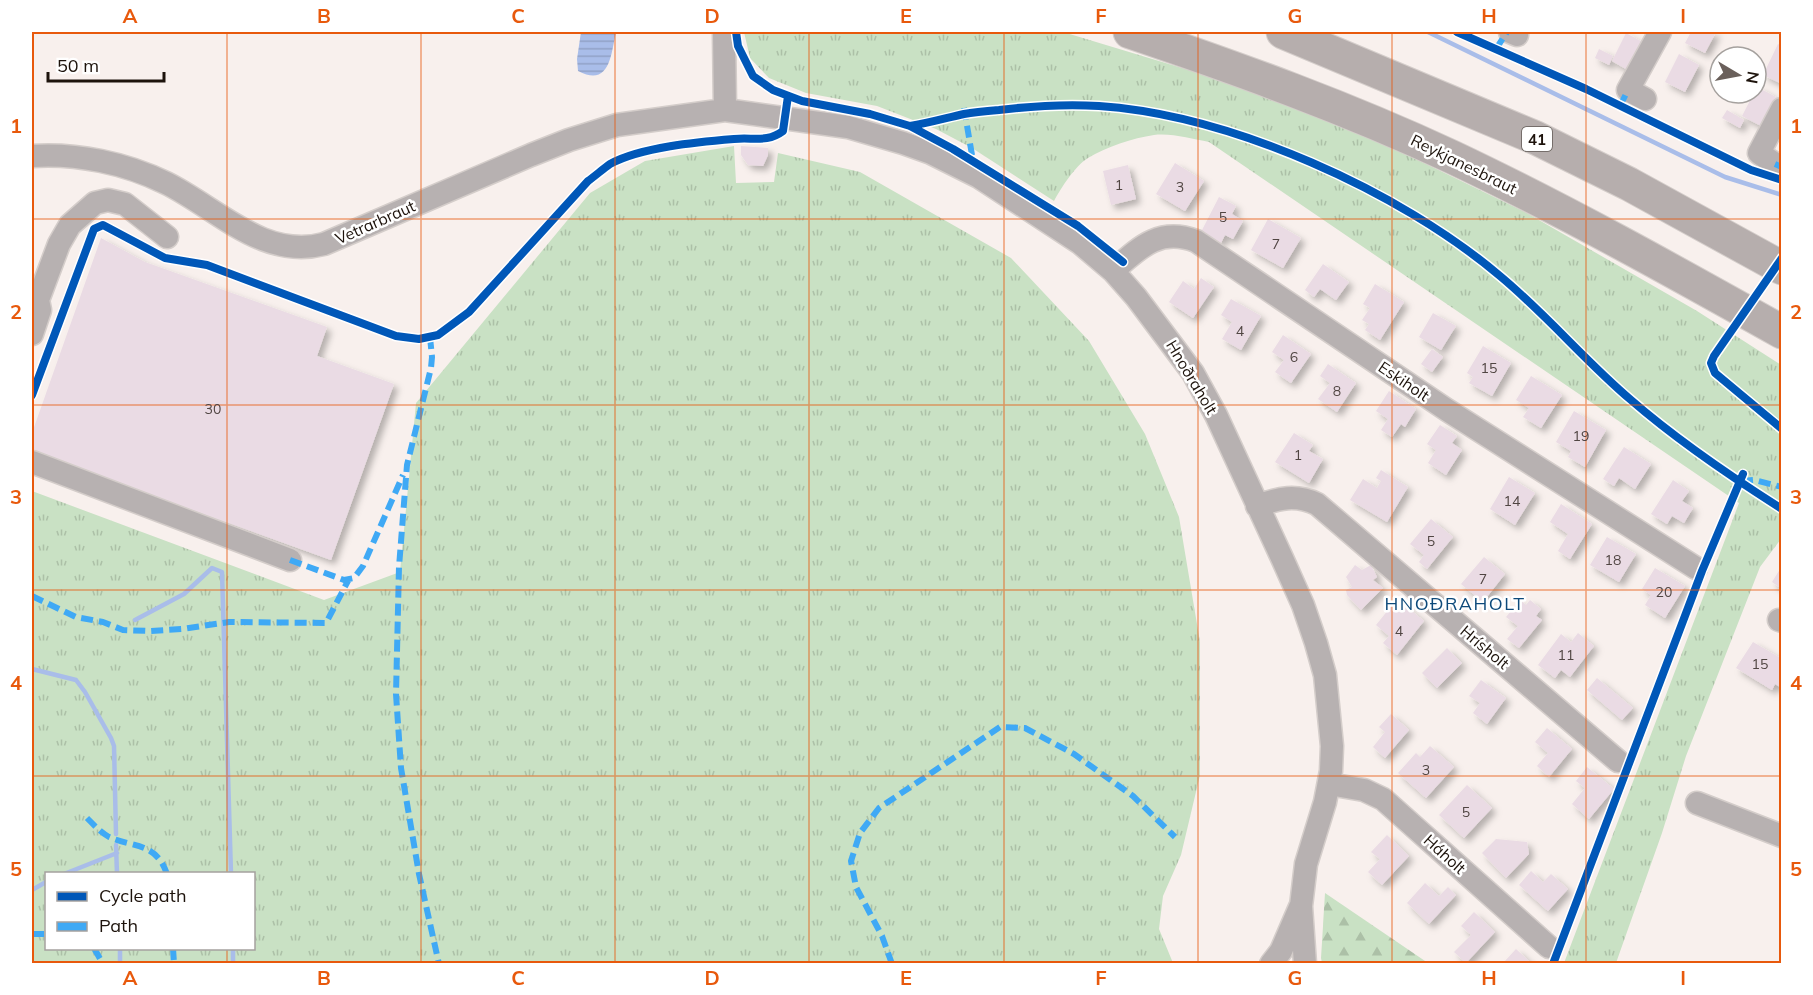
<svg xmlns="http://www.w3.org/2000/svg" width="1813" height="995" font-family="Mulish,sans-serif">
<defs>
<pattern id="grass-tufts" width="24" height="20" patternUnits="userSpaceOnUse" patternTransform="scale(1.5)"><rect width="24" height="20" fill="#c9e1c4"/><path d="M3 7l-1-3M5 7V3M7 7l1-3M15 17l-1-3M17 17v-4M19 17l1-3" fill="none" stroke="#acc0a7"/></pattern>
<pattern id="forest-firs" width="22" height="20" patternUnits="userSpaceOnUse" patternTransform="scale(1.5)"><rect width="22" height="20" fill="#c9e1c4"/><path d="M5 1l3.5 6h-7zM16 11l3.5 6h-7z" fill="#acc0a7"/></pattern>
<pattern id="water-rules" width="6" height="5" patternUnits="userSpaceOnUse" patternTransform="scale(1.5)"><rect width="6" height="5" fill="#a9bde9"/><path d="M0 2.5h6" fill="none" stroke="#91a2c7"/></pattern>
<filter id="shadow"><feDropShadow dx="4.5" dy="4.5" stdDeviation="3" flood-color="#0004"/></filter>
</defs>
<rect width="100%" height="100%" fill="#f8f0ed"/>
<!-- grass -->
<path fill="url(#grass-tufts)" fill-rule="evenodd" d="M744,32H1063L1245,87L1383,143L1525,212L1697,311L1781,365V539L1760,567L1686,756L1662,833L1616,963H1564L1739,503L1209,142C1192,139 1172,133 1154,135C1133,138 1106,147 1088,158C1075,166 1061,188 1054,201L972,148L936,129L877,106L806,93L769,78L750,58Z
M734,146L736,183L774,182L778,153L860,172L1011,258L1089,341L1145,434L1179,517L1200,642V775L1181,855L1163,896L1159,929L1173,963H32V491L324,600L400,572L416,403L590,193L645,161ZM46,874H254V948H46Z"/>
<!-- forest -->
<path fill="url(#forest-firs)" d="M1325,893L1428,963H1322L1321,958Z"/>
<!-- water -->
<path fill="url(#water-rules)" d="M581,32H616C611,54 610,88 578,71L577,59Z"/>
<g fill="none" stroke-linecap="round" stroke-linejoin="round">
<!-- stream -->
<path stroke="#a9bde9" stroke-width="4.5" d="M1428,32L1725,177L1782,195
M135,620L184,594L212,568L222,572L231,874
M32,669L76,680L85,692L111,738L114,746L116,834
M116,845L117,874
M64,874L117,853
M32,890L46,882
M120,948V964
M233,948V964"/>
</g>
<!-- building -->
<path fill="#eadbe4" filter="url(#shadow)" d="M1691,32H1716L1705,53L1685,43Z
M1626,33L1646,44L1631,72L1612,61Z
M1778,44L1782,46V84L1763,75Z
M1599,49L1613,56L1609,65L1595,58Z
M1679,54L1699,65L1685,92L1665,82Z
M1757,87L1776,97L1761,126L1742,116Z
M1727,110L1744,120L1740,128L1722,118Z
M741,146L768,148V155L763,166L748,165L741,155Z
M1175,163L1204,181L1185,211L1156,194Z
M1128,165L1136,199L1111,205L1103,171Z
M1219,197L1236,206L1232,214L1243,221L1233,239L1225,235L1221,243L1201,232Z
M1268,219L1301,238L1283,268L1251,250Z
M101,238L145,262L327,327L317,356L394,384L331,560L32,452V433Z
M1323,264L1349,282L1336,300L1320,289L1314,297L1305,290Z
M1201,278L1214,287L1193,318L1169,302L1183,281L1194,289Z
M1375,284L1404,302L1380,340L1365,330L1369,324L1362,320L1370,308L1363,304Z
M1231,299L1261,316L1241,350L1222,339L1232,322L1221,315Z
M1433,313L1456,326L1441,350L1419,337Z
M1283,335L1311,354L1291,383L1275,372L1284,360L1272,352Z
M1483,346L1511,363L1492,396L1469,383L1473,377L1467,373Z
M1432,349L1443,357L1432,372L1421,364Z
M1328,364L1356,383L1337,412L1318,399L1330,383L1320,376Z
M1531,376L1562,395L1541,428L1523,417L1529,408L1516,400Z
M1389,391L1416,409L1405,427L1401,424L1392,437L1381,430L1388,419L1376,411Z
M1574,411L1606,430L1585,467L1568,457L1571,451L1556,442Z
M1440,425L1457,436L1452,443L1462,450L1446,475L1428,463L1436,450L1427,444Z
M1294,433L1313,445L1309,451L1323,459L1309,483L1275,462Z
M1624,447L1651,464L1635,489L1619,478L1614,486L1603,479Z
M1381,470L1408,487L1387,522L1350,500L1363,479L1377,488L1381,481L1376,478Z
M1509,477L1535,493L1515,525L1490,509Z
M1673,480L1689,491L1682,501L1693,508L1684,523L1672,516L1667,524L1651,514Z
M1561,504L1592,524L1570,559L1558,551L1568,534L1550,522Z
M1431,519L1453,537L1427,569L1419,562L1424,555L1410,544Z
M1607,537L1636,554L1619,582L1590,565Z
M1484,557L1505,574L1483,602L1461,584Z
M1355,565L1362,570L1371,565L1377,577L1373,580L1383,588L1361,610L1347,595L1346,590L1352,587L1346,577Z
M1782,566V589L1772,582Z
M1655,568L1685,586L1665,618L1645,605L1651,595L1642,589Z
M1397,599L1424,621L1397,655L1383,643L1389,636L1376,625Z
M1520,600L1526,605L1530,600L1541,609L1536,616L1542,620L1519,648L1507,639L1518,626L1506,617Z
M1578,633L1594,646L1570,677L1561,670L1555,678L1538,665L1561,634L1571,642Z
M1753,642L1782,659V688L1775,684L1772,690L1736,668Z
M1447,648L1462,663L1437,688L1422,673Z
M1597,678L1633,708L1622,720L1587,690Z
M1481,680L1506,698L1487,724L1473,713L1480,703L1469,696Z
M1391,714L1409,730L1385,758L1373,747L1385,732L1379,727Z
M1547,728L1572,749L1549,777L1537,766L1548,753L1535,742Z
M1430,746L1454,767L1426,798L1398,773L1416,753L1420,757Z
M1587,767L1614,789L1589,819L1572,804L1585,788L1576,781Z
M1467,785L1492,808L1464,838L1439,815Z
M1387,835L1409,856L1382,885L1368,872L1380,859L1371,852Z
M1496,839L1527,842L1529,854L1506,878L1482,853Z
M1531,871L1543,882L1551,874L1568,889L1548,911L1519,885Z
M1425,883L1439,896L1448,887L1456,895L1429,924L1407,903Z
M1474,912L1495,932L1466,963L1454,952L1471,935L1461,926Z
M1516,949L1532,964H1505L1504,962Z"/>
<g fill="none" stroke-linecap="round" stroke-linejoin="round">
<defs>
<path id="minor" d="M724,32L725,110
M1510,32L1517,35
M1645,99L1628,90L1660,32
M32,156C77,153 125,163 166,183C217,208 263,260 324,244L531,155L569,140L617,125L725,110L848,127L903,143L931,153L979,177L1080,243L1113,271L1136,297L1193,373L1216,415L1282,558L1303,605L1316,643L1325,675L1332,746L1331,771L1325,802L1306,864L1301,906L1305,964
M1775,164L1759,153L1782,109
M1113,271C1139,248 1159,227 1196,241L1447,410L1696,568
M32,297L38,300L40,310L32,334
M38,300L59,244L70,225L95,203L108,200L125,204L167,237
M32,462L290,560
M1257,506C1279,498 1296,494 1317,504L1618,761
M1779,620L1782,621
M1329,784L1364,790L1383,799L1549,947
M1697,803L1782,836
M1271,964L1281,951L1300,907"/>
<path id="highway" d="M1130,32C1239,69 1347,108 1452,157C1564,210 1673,271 1782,332
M1283,32L1536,138L1629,184L1782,268"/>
</defs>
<!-- minor casing -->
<use href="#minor" stroke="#d4cdca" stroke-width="25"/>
<!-- highway casing -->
<use href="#highway" stroke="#d4cdca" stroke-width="35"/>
<!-- minor -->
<use href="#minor" stroke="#b7b1b1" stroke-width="22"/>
<!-- highway -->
<use href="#highway" stroke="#b6aead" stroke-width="33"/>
<!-- quiet -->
<path stroke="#3fa9f5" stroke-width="6" stroke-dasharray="12 6" stroke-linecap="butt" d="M1496,49L1507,32
M1620,106L1628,90
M964,108L973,161
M1775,164L1782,167
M430,337L432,357L431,368L407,465L399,567L396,694L401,768L419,874L439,964
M1741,481L1754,480L1782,487
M290,560L344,580L354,578L363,566L403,475
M32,596L76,617L103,622L123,630L150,631L182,629L229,622L326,623L349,579
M87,818C94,825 100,832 109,837C134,848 156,842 167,874
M32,934H46
M94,948L103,964
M173,948L174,964
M892,964L882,936L856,887L851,861L860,833L879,808L1000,727L1025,728L1074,754L1133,796L1175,837"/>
<defs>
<path id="cycleway" d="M736,32L738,46L753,76L773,90L802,101L870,114L910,126L953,149L1078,226L1123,262
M1457,32L1586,89L1751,170L1782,180
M910,126C929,123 946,118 964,114C975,112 987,111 999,110C1032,106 1066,104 1099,106C1231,115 1400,191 1500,276C1547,315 1585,361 1631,400C1677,440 1730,476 1782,509
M1782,258L1714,356L1711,363L1715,373L1782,429
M32,395L94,229L103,225L165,258L207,265L396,336L419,339L438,335L469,312L588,181C595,176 603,169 610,164C641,147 698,142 734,139C753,137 767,143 783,131L788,96
M1553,964L1702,571L1743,474"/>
</defs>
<!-- cycleway casing -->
<use href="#cycleway" stroke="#fff" stroke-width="11"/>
<!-- cycleway -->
<use href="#cycleway" stroke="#0057b8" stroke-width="8"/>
</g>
<!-- grid -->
<path fill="none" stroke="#e8590c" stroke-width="1.5" stroke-opacity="0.55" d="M227,32V874M421,32V964M615,32V964M809,32V964M1004,32V964M1198,32V964M1392,32V964M1586,32V964M32,219H1782M32,405H1782M32,590H1782M32,776H1782M227,948V964"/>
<g text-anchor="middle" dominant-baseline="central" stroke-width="5" stroke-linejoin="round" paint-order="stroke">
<!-- number labels -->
<g font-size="14" fill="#504542">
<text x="1119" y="185">1</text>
<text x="1180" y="187">3</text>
<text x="1223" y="217">5</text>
<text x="1276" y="244">7</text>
<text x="1240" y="331">4</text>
<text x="1294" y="357">6</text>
<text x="1489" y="368">15</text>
<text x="1337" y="391">8</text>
<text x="213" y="409">30</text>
<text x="1581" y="436">19</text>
<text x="1298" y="455">1</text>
<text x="1512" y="501">14</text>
<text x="1431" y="541">5</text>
<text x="1613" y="560">18</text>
<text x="1483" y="579">7</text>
<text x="1664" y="592">20</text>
<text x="1399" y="631">4</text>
<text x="1566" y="655">11</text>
<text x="1760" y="664">15</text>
<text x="1426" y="770">3</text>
<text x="1466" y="812">5</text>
</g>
<!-- shield labels -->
<rect fill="#fff" stroke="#615a55" stroke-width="1.5" x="1522" y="127" width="30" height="24" rx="4.5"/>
<g font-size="15" font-weight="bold" fill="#1d130c">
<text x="1537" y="139">41</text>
</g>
<!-- street labels -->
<g font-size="16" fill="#1d130c" stroke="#fff">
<text transform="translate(1464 164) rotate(26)">Reykjanesbraut</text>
<text transform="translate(375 222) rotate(-24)">Vetrarbraut</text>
<text transform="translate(1192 377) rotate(59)">Hnoðraholt</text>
<text transform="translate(1404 381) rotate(34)">Eskiholt</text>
<text transform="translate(1485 647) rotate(40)">Hrísholt</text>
<text transform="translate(1445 854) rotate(42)">Háholt</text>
</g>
<!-- neighbourhood labels -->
<g font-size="18" letter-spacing="1.5" fill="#0d497a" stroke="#fff">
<text x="1455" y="603">HNOÐRAHOLT</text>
</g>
</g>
<!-- border -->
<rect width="1813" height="995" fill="none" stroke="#ffffff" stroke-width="66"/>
<!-- legend -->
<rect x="45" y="872" width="210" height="78" fill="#ffffff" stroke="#a5a19e" stroke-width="1.5"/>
<rect x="57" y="892" width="30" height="9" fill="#0057b8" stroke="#a5a19e" stroke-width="1.5"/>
<text x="99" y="902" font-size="18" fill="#1d130c">Cycle path</text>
<rect x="57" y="922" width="30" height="9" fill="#3fa9f5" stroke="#a5a19e" stroke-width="1.5"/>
<text x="99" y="932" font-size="18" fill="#1d130c">Path</text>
<!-- north arrow -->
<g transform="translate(1738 75) rotate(100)"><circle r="28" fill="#ffffff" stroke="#a5a19e" stroke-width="1.5"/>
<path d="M0-4.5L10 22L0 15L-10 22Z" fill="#6a605b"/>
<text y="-9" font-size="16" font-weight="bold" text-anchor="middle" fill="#1d130c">N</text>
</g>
<!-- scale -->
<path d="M48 72v9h116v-9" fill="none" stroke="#1d130c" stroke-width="3"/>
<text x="57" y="72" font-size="18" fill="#1d130c" stroke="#ffffff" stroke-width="4.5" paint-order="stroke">50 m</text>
<rect x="33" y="33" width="1747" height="929" fill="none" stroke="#e8590c" stroke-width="2"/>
<g font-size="20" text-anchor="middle" font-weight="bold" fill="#e8590c">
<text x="130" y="23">A</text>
<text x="324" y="23">B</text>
<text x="518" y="23">C</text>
<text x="712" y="23">D</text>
<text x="906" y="23">E</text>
<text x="1101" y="23">F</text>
<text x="1295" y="23">G</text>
<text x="1489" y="23">H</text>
<text x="1683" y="23">I</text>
<text x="16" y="133">1</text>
<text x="1796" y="133">1</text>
<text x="16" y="319">2</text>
<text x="1796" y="319">2</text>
<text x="16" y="504">3</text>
<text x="1796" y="504">3</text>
<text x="16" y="690">4</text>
<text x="1796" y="690">4</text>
<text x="16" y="876">5</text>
<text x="1796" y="876">5</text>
<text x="130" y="985">A</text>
<text x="324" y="985">B</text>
<text x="518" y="985">C</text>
<text x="712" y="985">D</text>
<text x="906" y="985">E</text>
<text x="1101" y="985">F</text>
<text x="1295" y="985">G</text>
<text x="1489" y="985">H</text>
<text x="1683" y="985">I</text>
</g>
</svg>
